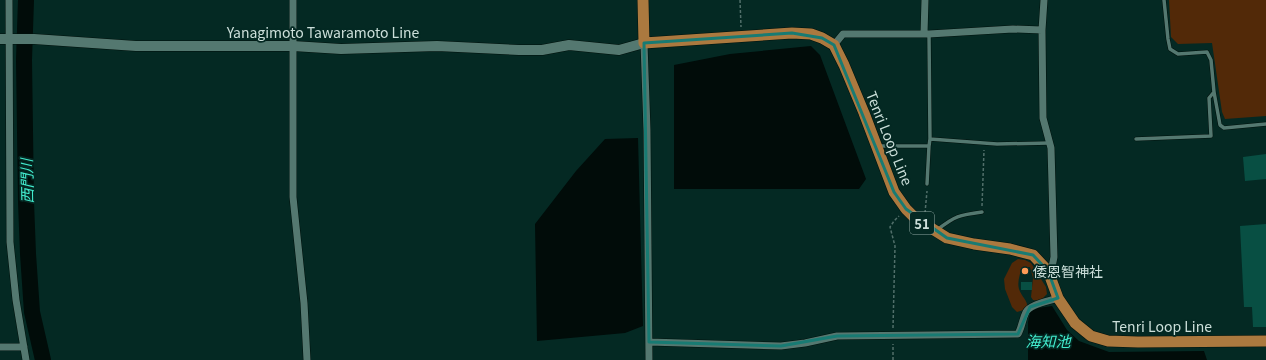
<svg xmlns="http://www.w3.org/2000/svg" width="1266" height="360" font-family="Georgia,'Noto Sans JP',serif">
<rect width="100%" height="100%" fill="#042923"/>
<!-- green -->
<path fill="#522908" d="M1169,0H1266V116L1225,119L1222,112L1212,43L1178,44L1171,37Z
M1018,259L1025,260L1031,263L1046,287L1047,294L1040,301L1033,300L1031,297L1033,278L1030,267H1022C1020,274 1017,282 1019,289C1022,299 1037,308 1017,312L1012,307L1005,289L1004,279L1012,263Z"/>
<!-- water -->
<path fill="#010c09" d="M811,46L820,55L866,179L859,189H674V65L730,54Z
M638,138L643,326L625,333L537,341L535,224L576,171L605,139Z
M1052,306L1067,330L1079,341L1109,352L1204,351L1207,360H1028V322L1031,309Z"/>
<g fill="none" stroke-linecap="round" stroke-linejoin="round">
<!-- river -->
<path stroke="#010c09" stroke-width="16" d="M26,0L24,60L26,202L28,254L32,312L43,360"/>
</g>
<!-- building -->
<path fill="#084f43" d="M1266,154V179L1245,181L1243,157Z
M1266,224V327H1253L1252,307H1244L1240,226Z
M1021,282H1032V290H1021Z"/>
<g fill="none" stroke-linecap="round" stroke-linejoin="round">
<defs>
<path id="service" d="M1164,0L1168,39L1170,49L1178,54L1207,52L1211,60L1214,92L1220,125L1224,128L1266,124
M930,139L997,144L1049,143
M1136,139L1211,136L1209,98L1214,92
M878,146H929
M927,184L929,146L930,139L929,34
M937,230C955,216 959,215 982,212"/>
<path id="minor" d="M9,0L10,242L16,300L26,360
M293,0V197L304,303L307,360
M1044,0L1042,30L1043,118L1051,148L1054,257L1052,267L1048,271
M924,34L925,0
M644,43L647,130L649,360
M834,45L843,34H929L1013,29L1042,30
M649,342L781,346L805,343L837,336L1018,334C1022,327 1022,320 1026,312C1030,304 1050,301 1058,298
M0,347H24"/>
<path id="secondary" d="M0,39H34L136,46H293L341,49L437,46L519,50H542L569,45L619,50L644,43"/>
<path id="primary" d="M643,0L644,43L792,33L811,34L822,38L834,45L844,65L864,113L894,192L906,209L915,218L947,238L974,244L1010,249L1033,255L1048,271L1058,298L1075,323L1091,336L1108,341L1138,342L1266,341"/>
</defs>
<!-- service casing -->
<use href="#service" stroke="#00110c" stroke-width="4.5"/>
<!-- minor casing -->
<use href="#minor" stroke="#00110c" stroke-width="8"/>
<!-- secondary casing -->
<use href="#secondary" stroke="#00110c" stroke-width="11"/>
<!-- primary casing -->
<use href="#primary" stroke="#00110c" stroke-width="12"/>
<!-- path -->
<path stroke="#516f6a" stroke-width="1.5" stroke-dasharray="3 2" stroke-linecap="butt" d="M740,0L741,27
M982,206L984,150
M925,213L927,191
M893,328L895,246L890,227L894,221L899,216
M893,360V344"/>
<!-- service -->
<use href="#service" stroke="#547870" stroke-width="3.5"/>
<!-- minor -->
<use href="#minor" stroke="#547870" stroke-width="7"/>
<!-- secondary -->
<use href="#secondary" stroke="#547870" stroke-width="10"/>
<!-- primary -->
<use href="#primary" stroke="#ab793f" stroke-width="11"/>
</g>
<!-- marked area -->
<path fill="none" stroke="#187b73" stroke-width="3" stroke-linejoin="round" d="M792,33L822,38L834,45L894,192L906,209L947,238L1033,255L1048,271L1058,298L1030,307L1018,334L837,336L781,346L649,342L644,43Z"/>
<!-- markers -->
<circle fill="#fe9c57" stroke="#042923" stroke-width="1.5" cx="1025" cy="271" r="4"/>
<g text-anchor="middle" dominant-baseline="central" stroke-width="3.5" stroke-linejoin="round" paint-order="stroke">
<!-- shield labels -->
<rect fill="#042923" stroke="#90a8a3" stroke-width="1" x="910" y="212" width="24" height="22" rx="3"/>
<g font-size="13" font-weight="bold" fill="#ccdfda">
<text x="922" y="223">51</text>
</g>
<!-- street labels -->
<g font-size="14" fill="#ccdfda" stroke="#042923">
<text x="323" y="32">Yanagimoto Tawaramoto Line</text>
<text transform="translate(890 138) rotate(68)">Tenri Loop Line</text>
<text x="1162" y="326">Tenri Loop Line</text>
</g>
<!-- poi labels -->
<g font-size="14" fill="#ccdfda" stroke="#042923" text-anchor="start">
<text x="1033" y="271">倭恩智神社</text>
</g>
<!-- water labels -->
<g font-size="15" font-style="italic" fill="#43edcf" stroke="#042923">
<text transform="translate(26 181) rotate(-91)">西門川</text>
<text x="1048" y="340">海知池</text>
</g>
</g>
</svg>
